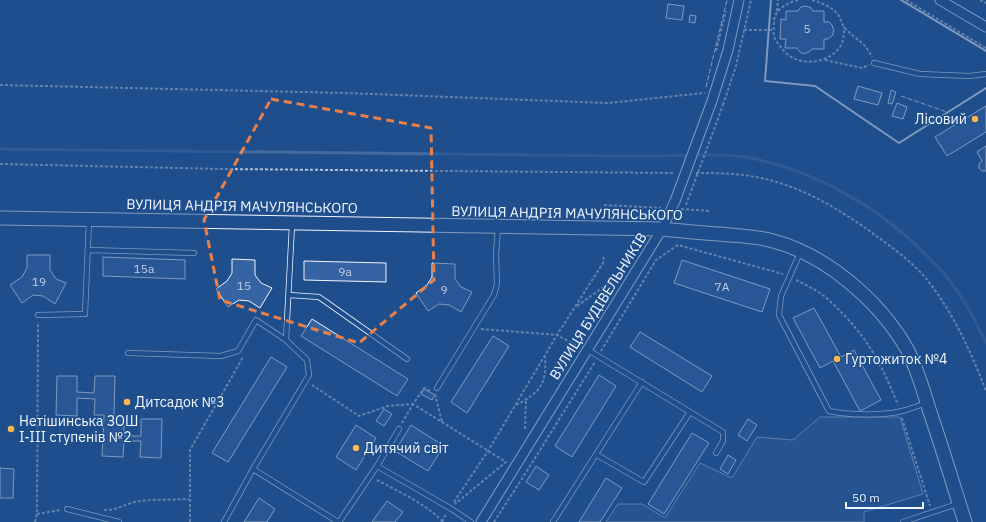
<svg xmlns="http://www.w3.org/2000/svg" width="986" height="522" font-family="'IBM Plex Sans',sans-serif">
<rect width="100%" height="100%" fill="#1f4e8c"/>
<!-- built -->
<path fill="#305b95" stroke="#a8bbd7" d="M820,417H900L923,494L864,512V522H606L618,504H642L665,518L700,463L732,478L757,437L793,440Z"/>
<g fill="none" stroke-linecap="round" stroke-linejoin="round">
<!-- stream -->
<path stroke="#446ba0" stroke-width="3" d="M0,149L623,156C647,156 670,156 693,155C710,155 728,154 745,157C814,169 883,209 931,260C937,266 944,272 949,280C964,299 976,321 986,343"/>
</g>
<!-- building -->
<path fill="#3563a3" stroke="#f2f6ff" d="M668,4L684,6L682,20L666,18Z
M805,6L810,7L813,11H824V22H829L832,25L834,31L832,36L828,39H824V49H812L809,52L804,54L800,52L797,48H785L786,39H780L781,19L786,20V11H798L801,7Z
M690,15L696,16L695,23L689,22Z
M858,86L882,93L878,105L854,99Z
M891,90L896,92L892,104L888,103Z
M897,103L907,107L903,119L892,116Z
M986,106V132L947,156L935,137Z
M986,146V171H982L979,168V164L982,161L977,152Z
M27,255H50V270L56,279L66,283L55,304L43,296L33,295L22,303L10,285L22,277L27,268Z
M103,257L185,260V279L103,276Z
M232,259L255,260V275L261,283L272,288L260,308L249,301L239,300L228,307L216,289L227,281L232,273Z
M682,260L770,289L762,312L674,283Z
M304,261L386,263V282L304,280Z
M432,263L455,264V279L461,287L472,292L461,312L449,305L439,304L428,311L416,293L427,285L432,277Z
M814,308L841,357L854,350L881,400L860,411L833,361L820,368L793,318Z
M312,319L408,379L397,396L301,336Z
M640,332L712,376L702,392L630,347Z
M493,336L509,346L467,413L451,402Z
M271,357L287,367L228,462L212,453Z
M599,375L616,386L572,457L555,446Z
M57,376H77V392L94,393L95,376H115L114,416H124V436H141V419H162L161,458L140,457L141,441H124L123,457L102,456L104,415H94L95,399L77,398V416L56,415Z
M424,389L435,395L432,400L421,394Z
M384,409L392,414L384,426L376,421Z
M748,419L757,425L747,441L738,435Z
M356,425L376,438L356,470L336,457Z
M411,425L444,446L428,471L395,451Z
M692,433L709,443L664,514L648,504Z
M728,455L736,460L728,474L720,469Z
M536,466L549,475L539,490L526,482Z
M0,468L14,469L13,498H0Z
M606,478L622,488L600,522H579Z
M259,498L275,509L267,522H244Z
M387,501L403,512L395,522H372Z"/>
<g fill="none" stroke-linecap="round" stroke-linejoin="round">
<defs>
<path id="lane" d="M874,63L920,74L969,76L986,74
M88,250L194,253
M800,253L781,296L779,315L829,411C849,415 882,416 902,411C910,409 918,406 926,403
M289,295L319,297L407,359
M38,315L85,314L89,221
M588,350L723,432V441L716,453
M128,353L221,356L238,351L256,320L286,340L292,225
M437,388L494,295L497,284L496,254L498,228
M597,455L644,482L690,412
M377,466L399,429
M253,469L338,522
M67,509L119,522
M224,522L253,469L309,375L307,360L286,340
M339,522L377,466L450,508L471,522
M553,522L642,382
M903,522L957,504"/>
<path id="street" d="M940,0L986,27
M712,101L728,50L739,0
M481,522L662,229L675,201"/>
<path id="secondary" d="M0,218L662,229C681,231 700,233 719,234C737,236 756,236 773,241C827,255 880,302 907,349C917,368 923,389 929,409C942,447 953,484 965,522"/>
</defs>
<!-- lane casing -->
<use href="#lane" stroke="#f2f6ff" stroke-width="6"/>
<!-- street casing -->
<use href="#street" stroke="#f2f6ff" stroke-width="11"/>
<!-- secondary casing -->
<use href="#secondary" stroke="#f2f6ff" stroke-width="15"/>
<!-- path -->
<path stroke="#b3c4dc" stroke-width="2" stroke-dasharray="3 2" stroke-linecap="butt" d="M798,0C787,3 775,9 774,21C774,26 773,31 774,36C775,40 778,44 781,47C783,49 784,52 787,54C802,67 831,63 841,45C844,39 844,33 844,27
M812,0C822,3 833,7 839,16C841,20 842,24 844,27C855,40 864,40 872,57
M906,0L986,48
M980,0L986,3
M777,11L778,0
M744,30H774
M716,51L726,11
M825,60L862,68L869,65
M0,85L346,93L607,103L705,93
M723,105L736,66L751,0
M0,164L223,169L675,173
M696,173C714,173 732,173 750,176C797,183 838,208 875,235C893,248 915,264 928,281C954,314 971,352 986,391
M604,205L661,208
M681,209L710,211
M796,280C804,284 812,288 820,293C829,299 837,308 845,316C872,345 883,368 898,405
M577,306L623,273
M481,329L557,335L577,346
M601,351L656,260L678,245L783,274
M312,385L359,416L388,406L413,404
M430,391L424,388L413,404L506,462L455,504
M435,394L442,422
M516,405C539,393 547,385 545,357
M902,418L930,506
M402,423L413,404
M525,429L526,400
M377,480C399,492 425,503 443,522
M454,502L488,451L557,335L603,263L604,256
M104,510C117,511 128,502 141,501C157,499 173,500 189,499
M37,514L60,510
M35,522L37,514L38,322
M190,522V450L242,359L241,356
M442,522L446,514
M494,522L525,474L595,362"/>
<!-- lane -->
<use href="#lane" stroke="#1f4e8c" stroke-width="4.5"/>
<!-- street -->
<use href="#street" stroke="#1f4e8c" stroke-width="9"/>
<!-- secondary -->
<use href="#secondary" stroke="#1f4e8c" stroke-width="13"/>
<defs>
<path id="street-bridge" d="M675,201L712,101"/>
</defs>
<!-- street-bridge casing -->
<use href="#street-bridge" stroke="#f2f6ff" stroke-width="11" stroke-linecap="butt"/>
<!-- path-bridge -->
<path stroke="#b3c4dc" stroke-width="2" stroke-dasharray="3 2" stroke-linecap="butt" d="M686,205L723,105"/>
<!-- street-bridge -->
<use href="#street-bridge" stroke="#1f4e8c" stroke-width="9"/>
<!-- fence -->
<path stroke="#f2f6ff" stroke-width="1" stroke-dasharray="5 2" stroke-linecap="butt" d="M706,87L727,0
M901,96L947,112"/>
<!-- wall -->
<path stroke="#f2f6ff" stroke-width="2" d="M771,0L765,81L815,86L899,143L986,88
M901,0L986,51"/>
</g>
<!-- marked area -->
<path d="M0 0H986V522H0ZM271,99L431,128L434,280L359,343L220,300L204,220Z" fill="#1f4e8c" fill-opacity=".55" fill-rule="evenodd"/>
<path fill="none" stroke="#ea8049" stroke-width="3" stroke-dasharray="8 5" stroke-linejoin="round" d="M271,99L431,128L434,280L359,343L220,300L204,220Z"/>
<!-- markers -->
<g fill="#ffb74d" stroke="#1f4e8c" stroke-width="1.5">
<circle cx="975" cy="119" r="4"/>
<circle cx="837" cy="359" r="4"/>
<circle cx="127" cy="402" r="4"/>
<circle cx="11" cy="429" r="4"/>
<circle cx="356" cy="448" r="4"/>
</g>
<g text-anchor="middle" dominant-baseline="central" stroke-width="3" stroke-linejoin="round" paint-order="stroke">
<!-- number labels -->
<g font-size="12" fill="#c3d1e8">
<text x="807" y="28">5</text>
<text x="144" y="268">15а</text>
<text x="345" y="271">9а</text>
<text x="39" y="281">19</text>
<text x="244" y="285">15</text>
<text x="722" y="286">7А</text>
<text x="444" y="289">9</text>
</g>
<!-- poi labels -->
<g font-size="14" fill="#f2f6ff" stroke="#1f4e8c" text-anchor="start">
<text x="967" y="119" text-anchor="end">Лісовий</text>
<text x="845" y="359">Гуртожиток №4</text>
<text x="135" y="402">Дитсадок №3</text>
<text x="19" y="421">Нетішинська ЗОШ<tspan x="19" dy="16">І-ІІІ ступенів №2</tspan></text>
<text x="364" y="448">Дитячий світ</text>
</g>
<!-- street labels -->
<g font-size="14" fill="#f2f6ff" stroke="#1f4e8c">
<text transform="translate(242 206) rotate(1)">ВУЛИЦЯ АНДРІЯ МАЧУЛЯНСЬКОГО</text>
<text transform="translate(567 213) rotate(1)">ВУЛИЦЯ АНДРІЯ МАЧУЛЯНСЬКОГО</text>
<text transform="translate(598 306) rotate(-58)">ВУЛИЦЯ БУДІВЕЛЬНИКІВ</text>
</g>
</g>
<!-- scale -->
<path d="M846 502v6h77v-6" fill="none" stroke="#f2f6ff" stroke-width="2"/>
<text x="852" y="502" font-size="12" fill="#f2f6ff" stroke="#1f4e8c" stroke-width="3" paint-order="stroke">50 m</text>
</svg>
